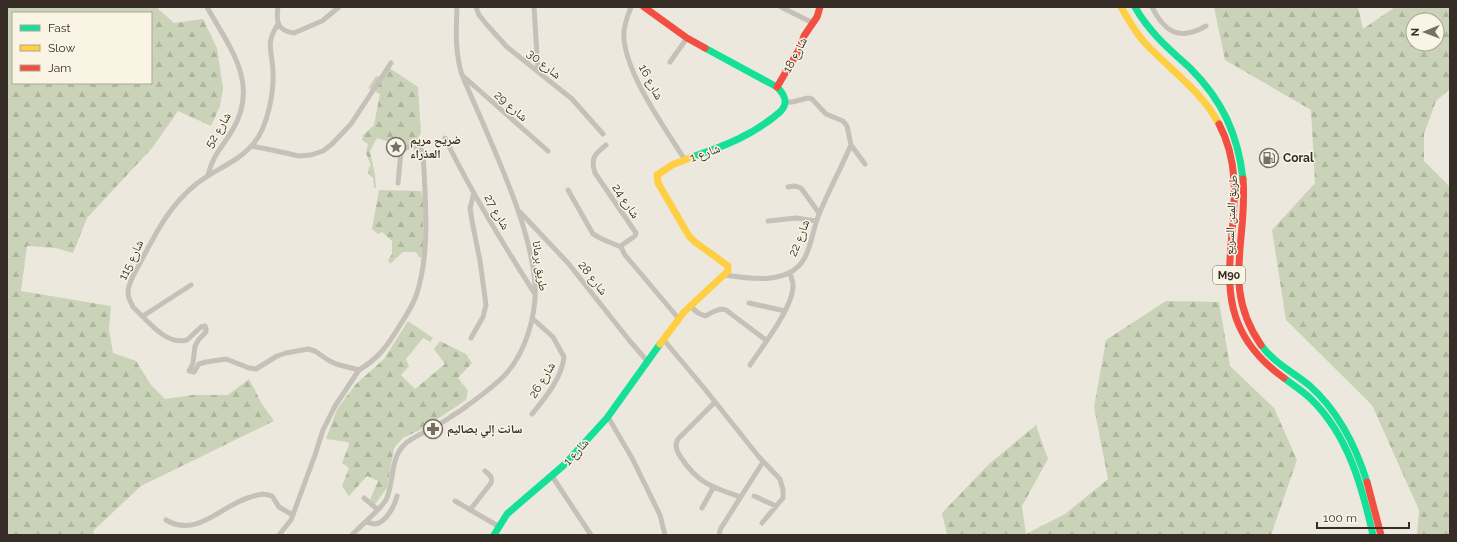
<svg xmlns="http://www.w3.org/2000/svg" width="1457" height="542" font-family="Raleway,'Noto Naskh Arabic',sans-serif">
<defs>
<pattern id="forest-firs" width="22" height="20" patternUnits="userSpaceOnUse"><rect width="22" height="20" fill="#cad3b8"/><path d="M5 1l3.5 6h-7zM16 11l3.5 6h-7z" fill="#aeb59e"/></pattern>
</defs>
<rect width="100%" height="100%" fill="#ede8de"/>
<!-- forest -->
<path fill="url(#forest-firs)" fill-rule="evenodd" d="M7,7H156L174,23L203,19L217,48L223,89L220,106L211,126L178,111L153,147L87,218L73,253L56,248L27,246L21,291L111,306L109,329L113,353L136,361L151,385L165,399L193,395H228L249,379L262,404L274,421L141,486L93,531L95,535H7ZM13,13H151V83H13Z
M1214,7H1358L1363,29L1395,7H1450V89L1436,101L1424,134V161L1450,187V535H1417L1419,510L1372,405L1286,320L1272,230L1315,183L1311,110L1225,60ZM1413,20H1437V44H1413Z
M388,67L418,87L421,133L411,149L377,138L370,151L375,175L376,188L374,187L373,178L368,173L369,167L371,166L366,153L368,144L362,140L363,135L374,125L380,94L368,88L376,76L380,77Z
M379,190L421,191L423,198V258L419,257L416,252H403L390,264L388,260L392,254V241L382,232L378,234L372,229Z
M1166,301L1219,302L1230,366L1274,408L1297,460L1271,535H947L942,513L988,465L1036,425L1048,459L1022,506L1026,534L1065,514L1108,479L1094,407L1106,340Z
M408,321L433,338L430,342L423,338L406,359L409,366L401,375L415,389L445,364L434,349L440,341L466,354L472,363L458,378L468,391L466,400L424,428L403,438L394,448L387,488L375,504L370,500L378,481L367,476L349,496L342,486L349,468L342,463L349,445L348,442L326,439L337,409L356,384L384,359Z"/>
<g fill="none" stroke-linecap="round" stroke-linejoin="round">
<!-- street -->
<path stroke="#c5c0b8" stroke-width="5" d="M207,7C229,47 260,83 233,129C223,147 213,154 208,175
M278,7C276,21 277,31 294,33L322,21L339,7
M476,7L479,15L488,26L507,47L572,99L603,134
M534,7L538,72
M631,7C628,15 625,22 624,31C621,68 665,128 685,160
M781,7L813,23
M1152,7C1165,33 1180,41 1206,26
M278,24C265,44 272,50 273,71C274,92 268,126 254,143C239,162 213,170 195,185C168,207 155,235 139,265C135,273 128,282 128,293C128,298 131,302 133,307C147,320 166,346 187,340L201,327L205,326L206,328V332L199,339L195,346L193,363L189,371L194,372L199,364L206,362L226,359L249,368L256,369L277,356L286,353L308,349L315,351L328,360L336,364L359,370L335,406L323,430L315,455L291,520L279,535
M670,62L687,38
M463,76L548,151
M786,102H792L808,98L812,99L826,114L843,121L847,126L851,145L865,164
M445,138C471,192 503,244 535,294
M606,145C595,154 590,158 595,173L636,233L635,236L622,245L621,247L625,255L679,319
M251,146L272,150L299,156L311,155L323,151L332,144L351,124L391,63
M788,187L795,186L801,188L819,213
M568,190L593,234L602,239L621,247
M520,212L568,263L629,340L648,362
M768,221L796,218L816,221
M725,275C750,279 789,285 804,259C812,245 813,227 820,212C829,190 841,168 851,145
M749,303L785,311
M690,306L698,313L705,316C712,313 719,307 726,310L766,340
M143,316L191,285
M471,338L483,317L486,305L480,261L472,221L470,208L474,193
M663,339L704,388L759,457L780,479L783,490V498L762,523
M750,365C762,347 794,306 793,285C793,282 791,277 790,273
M359,370C379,358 388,345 400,325C406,316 412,306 416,296C431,253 425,197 423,152C417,145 408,145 401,151L398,183
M715,402L678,439C674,446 677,452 682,459C699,484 713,487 740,497
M532,414C545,398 562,378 564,357L553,337L532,318
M608,417L632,458L660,515L665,535
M552,476L591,535
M754,496L776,506
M364,498L377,509
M455,501L498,526
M702,508L713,488
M470,510L491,483C493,477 489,474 485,471
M166,520C198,539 222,504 251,497C260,494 264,493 272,496L279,507L293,515
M365,522C368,522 372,524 375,524C386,523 395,505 397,496
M352,535C361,525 380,510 386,500C394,484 390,460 403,446C411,437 425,433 434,427C443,423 451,416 460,411C475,400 491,389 505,375C526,352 537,314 535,283C532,248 520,213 507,181C493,145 477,110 462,75C455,53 456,30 457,7
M719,535L721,528L763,462"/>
<!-- fast -->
<path stroke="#16e098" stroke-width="7" d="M1135,7C1149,32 1169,49 1190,68C1222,100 1238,134 1243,179
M692,157C725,146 753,135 780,112C789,103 785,95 777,87L705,48
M1261,345C1274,363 1293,372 1310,386C1338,411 1356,447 1367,482
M1284,378C1293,385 1303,391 1311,399C1348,435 1362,486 1373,535
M494,535L507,514L564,465L607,418L660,344"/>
<!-- slow -->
<path stroke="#ffcf43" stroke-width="7" d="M1121,7C1128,19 1135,32 1145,43C1170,70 1201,90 1219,124
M660,344L684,312L728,271V266L695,242L689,236L658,183L657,175L672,165L692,157"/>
<!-- jam -->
<path stroke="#f24e42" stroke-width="7" d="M644,7L687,38L705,48
M777,87L800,48L804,36L817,17L820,7
M1219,124C1266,213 1180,304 1284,378
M1243,179C1248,242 1221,287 1261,345
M1367,482L1381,535"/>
</g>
<!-- icons -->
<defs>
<symbol id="sight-ring" viewBox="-11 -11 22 22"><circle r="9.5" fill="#faf4e5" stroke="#766f66" stroke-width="1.5"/><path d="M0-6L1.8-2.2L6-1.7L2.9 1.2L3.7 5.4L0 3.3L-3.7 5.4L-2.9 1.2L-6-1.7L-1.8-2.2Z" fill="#766f66"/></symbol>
<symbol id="fuel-ring" viewBox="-11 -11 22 22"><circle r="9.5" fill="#faf4e5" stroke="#766f66" stroke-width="1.5"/><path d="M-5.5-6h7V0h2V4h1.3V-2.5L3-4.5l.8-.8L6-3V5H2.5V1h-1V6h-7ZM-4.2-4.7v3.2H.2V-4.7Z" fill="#766f66"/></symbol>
<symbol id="pharmacy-ring" viewBox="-11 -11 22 22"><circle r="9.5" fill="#faf4e5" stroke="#766f66" stroke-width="1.5"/><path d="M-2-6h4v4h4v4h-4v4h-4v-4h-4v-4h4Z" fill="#766f66"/></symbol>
</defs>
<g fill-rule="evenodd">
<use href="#sight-ring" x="385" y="136" width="22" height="22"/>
<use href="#fuel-ring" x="1258" y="147" width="22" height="22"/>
<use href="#pharmacy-ring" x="422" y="418" width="22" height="22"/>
</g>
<g text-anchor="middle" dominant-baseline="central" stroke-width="3" stroke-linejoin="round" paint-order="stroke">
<!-- shield labels -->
<rect fill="#faf4e5" stroke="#71695f" stroke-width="1" x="1213" y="266" width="32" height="18" rx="3"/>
<g font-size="11" font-weight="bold" fill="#362e26">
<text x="1229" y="275">M90</text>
</g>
<!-- street labels -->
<g font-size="12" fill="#362e26" stroke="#faf4e5">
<text transform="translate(795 55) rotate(-62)">شارع 18</text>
<text transform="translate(544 64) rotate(39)">شارع 30</text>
<text transform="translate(651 82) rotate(62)">شارع 16</text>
<text transform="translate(511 106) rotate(41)">شارع 29</text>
<text transform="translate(218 130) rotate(-59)">شارع 52</text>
<text transform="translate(705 153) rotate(-20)">شارع 1</text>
<text transform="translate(626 201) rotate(56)">شارع 24</text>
<text transform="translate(497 212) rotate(60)">شارع 27</text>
<text transform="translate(1231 215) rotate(-87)">طريق المتن السريع</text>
<text transform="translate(799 238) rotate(-69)">شارع 22</text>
<text transform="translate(131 260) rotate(-65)">شارع 115</text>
<text transform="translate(540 266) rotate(82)">طريق برمانا</text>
<text transform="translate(593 278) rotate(52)">شارع 28</text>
<text transform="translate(542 380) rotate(-59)">شارع 26</text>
<text transform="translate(576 452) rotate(-48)">شارع 1</text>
</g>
<!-- poi labels -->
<g font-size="12" font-weight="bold" fill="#362e26" stroke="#faf4e5" text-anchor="start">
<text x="410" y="140">ضريح مريم<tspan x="410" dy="14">العذراء</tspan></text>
<text x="1283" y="158">Coral</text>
<text x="447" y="429">سانت إلي بصاليم</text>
</g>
</g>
<!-- border -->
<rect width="1457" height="542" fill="none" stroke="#362e26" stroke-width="16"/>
<!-- legend -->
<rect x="12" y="12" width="140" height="72" fill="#faf4e5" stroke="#aca599"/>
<rect x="20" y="25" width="20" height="6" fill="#16e098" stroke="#aca599"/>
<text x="48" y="32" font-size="12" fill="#362e26">Fast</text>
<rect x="20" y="45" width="20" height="6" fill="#ffcf43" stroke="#aca599"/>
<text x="48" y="52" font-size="12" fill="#362e26">Slow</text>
<rect x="20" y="65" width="20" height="6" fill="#f24e42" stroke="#aca599"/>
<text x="48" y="72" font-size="12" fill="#362e26">Jam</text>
<!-- north arrow -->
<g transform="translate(1425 32) rotate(269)"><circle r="19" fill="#faf4e5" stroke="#aca599"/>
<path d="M0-3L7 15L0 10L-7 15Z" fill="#766f66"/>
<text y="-6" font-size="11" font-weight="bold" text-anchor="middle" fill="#362e26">N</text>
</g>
<!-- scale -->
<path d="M1317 522v6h92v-6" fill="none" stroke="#362e26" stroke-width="2"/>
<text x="1323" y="522" font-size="12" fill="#362e26" stroke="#faf4e5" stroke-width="3" paint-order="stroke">100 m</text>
</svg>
